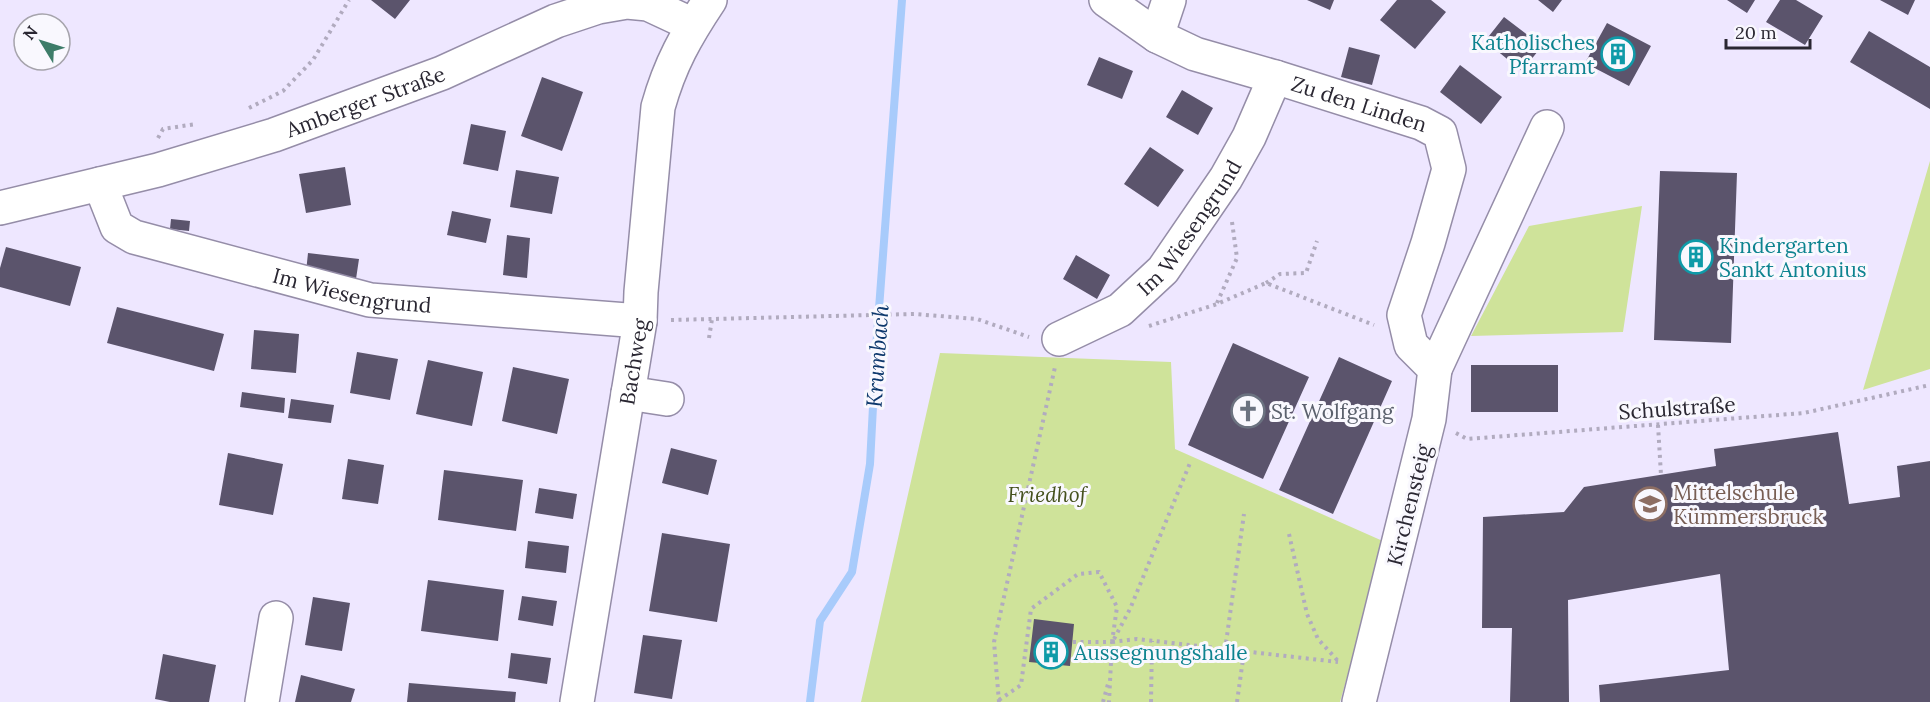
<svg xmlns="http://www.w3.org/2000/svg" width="1930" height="702" font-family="Lora,serif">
<rect width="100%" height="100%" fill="#eee7ff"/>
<!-- green -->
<path fill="#cfe39a" d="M1930,161V369L1863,390Z
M1642,206L1623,332L1471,336L1529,226Z
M940,353L1171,362L1175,449L1385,542L1340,702H861Z"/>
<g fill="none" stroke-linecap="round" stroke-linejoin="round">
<!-- stream -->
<path stroke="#a8cbfb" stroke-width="8" d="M810,702L820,621L852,572L870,464L876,349L902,0"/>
</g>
<!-- building -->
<path fill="#5b546c" d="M371,0H410L395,19Z
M1307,0H1334L1330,10Z
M1397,0H1431L1446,12L1415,49L1380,20Z
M1538,0H1562L1553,12Z
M1727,0H1755L1747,13Z
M1780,0H1796L1823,16L1805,45L1766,22Z
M1880,0H1915L1908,15Z
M1504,17L1542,46L1522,71L1485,41Z
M1607,23L1651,46L1629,86L1585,63Z
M1869,31L1930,67V109L1850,62Z
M1349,47L1380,55L1372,85L1341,77Z
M1099,57L1133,71L1122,99L1087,85Z
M1460,65L1502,97L1481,124L1440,92Z
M542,77L583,92L562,151L521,136Z
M1182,90L1213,108L1198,135L1166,117Z
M471,124L506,131L498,171L463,164Z
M1150,147L1184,170L1158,207L1124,184Z
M345,167L351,205L306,213L299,174Z
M516,170L559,177L552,214L510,207Z
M1660,171L1737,173L1731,343L1654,340Z
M452,211L491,219L486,243L447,235Z
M171,219L190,221L189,231L170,229Z
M507,235L530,238L527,278L503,275Z
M6,247L81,267L70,306L0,287V268Z
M308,253L359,259L356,279L306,272Z
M1076,255L1110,275L1097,299L1063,279Z
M117,307L224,334L214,371L107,343Z
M254,330L299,334L296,373L251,369Z
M1233,343L1309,377L1263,479L1188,445Z
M357,352L398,359L390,400L350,393Z
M1339,357L1392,381L1333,514L1279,490Z
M428,360L483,372L472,426L416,414Z
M1471,365H1558V412H1471Z
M513,367L569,379L557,434L502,421Z
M242,392L285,398L284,413L240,407Z
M291,399L334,405L331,423L288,418Z
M1838,432L1849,504L1900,497L1897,466L1930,461V702H1600L1599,685L1729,670L1720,574L1568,600L1569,702H1510L1512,628H1482L1483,517L1564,512L1584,487L1716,466L1714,449Z
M671,448L717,460L708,495L662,483Z
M228,453L283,464L273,515L219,505Z
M348,459L384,465L378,504L342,499Z
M444,470L523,480L516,531L438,520Z
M539,488L577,494L573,519L535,513Z
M662,533L730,544L717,622L649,611Z
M528,541L569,546L566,573L525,568Z
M428,580L504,590L498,641L421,631Z
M522,596L557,601L553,626L518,620Z
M313,597L350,603L342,651L305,645Z
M1034,619L1074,624L1070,666L1029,662Z
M643,635L682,640L672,699L634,693Z
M511,653L551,658L547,684L508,678Z
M163,654L216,665L209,702H170L155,699Z
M301,675L355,689L351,702H295Z
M409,683L516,692L515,702H407Z"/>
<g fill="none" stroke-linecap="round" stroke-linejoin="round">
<defs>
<g id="minor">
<path id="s1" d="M1106,0L1157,36L1195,54L1275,77L1421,123L1440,133L1449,169L1428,243L1404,315L1411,345L1435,369L1429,419L1359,702"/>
<path d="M1157,36L1169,0"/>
<path id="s2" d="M100,184L117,227L134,237L370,300L640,321"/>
<path id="s3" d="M0,208L158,170L274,135L442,73L556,21L598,7L627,2L648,4L693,25"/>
<path id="s4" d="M1059,339L1120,310L1163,270L1226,178L1249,137L1275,77"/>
<path d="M1435,369L1547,127"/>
<path d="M628,393L667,399"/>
<path d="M262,702L276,618"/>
<path id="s5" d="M577,702L640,321L641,292L658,107C670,64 686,36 710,0"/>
</g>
</defs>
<!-- minor casing -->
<use href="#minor" stroke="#958da8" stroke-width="36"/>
<!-- path -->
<path stroke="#b1abbf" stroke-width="4" stroke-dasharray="3 4.5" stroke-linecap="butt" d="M249,108L283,91L313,60L349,0
M158,138L163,129L196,124
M1266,283L1280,274L1306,273L1317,241
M1217,303L1237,258L1232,222
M671,320L914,314L977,319L1029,337
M1149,326L1217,304L1266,283L1374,325
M709,338L712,319
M1658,425L1661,475
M1456,433L1467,439L1804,413L1930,385
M1289,534L1307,614L1318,639L1338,661
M1114,639L1130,609L1190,463
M1073,642H1112L1109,702
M1112,642L1137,639L1338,662
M1225,650L1244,514
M999,700L1021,685L1031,609L1078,574L1099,572L1117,607L1112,642
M999,702L994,642L1055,367
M1103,702L1108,684
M1151,702L1152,641
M1237,702L1244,652"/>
<!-- minor -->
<use href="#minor" stroke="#fff" stroke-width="33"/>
</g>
<!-- icons -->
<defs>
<symbol id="building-ring" viewBox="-11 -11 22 22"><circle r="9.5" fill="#f9f8fe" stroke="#0f9aa8" stroke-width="1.5"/><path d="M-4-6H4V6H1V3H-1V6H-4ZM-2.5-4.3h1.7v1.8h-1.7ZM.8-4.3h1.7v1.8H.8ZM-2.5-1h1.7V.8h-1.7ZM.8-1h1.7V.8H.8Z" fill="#0f9aa8"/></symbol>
<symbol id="church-ring" viewBox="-11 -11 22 22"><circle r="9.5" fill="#f9f8fe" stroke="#6b7280" stroke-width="1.5"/><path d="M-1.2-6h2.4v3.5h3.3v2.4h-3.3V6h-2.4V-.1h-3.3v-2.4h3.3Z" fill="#6b7280"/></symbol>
<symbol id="school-ring" viewBox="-11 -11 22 22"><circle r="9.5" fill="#f9f8fe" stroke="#8d6e63" stroke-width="1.5"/><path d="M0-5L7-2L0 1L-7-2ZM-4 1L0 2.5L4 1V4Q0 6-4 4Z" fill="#8d6e63"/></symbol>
</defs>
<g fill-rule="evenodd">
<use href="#building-ring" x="1599" y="35" width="38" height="38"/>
<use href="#building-ring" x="1677" y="238" width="38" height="38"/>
<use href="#church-ring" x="1229" y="392" width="38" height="38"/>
<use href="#school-ring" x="1631" y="485" width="38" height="38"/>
<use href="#building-ring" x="1032" y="633" width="38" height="38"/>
</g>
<g text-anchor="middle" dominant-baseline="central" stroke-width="6" stroke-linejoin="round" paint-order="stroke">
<!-- culture labels -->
<g font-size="21" fill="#0d838f" stroke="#f9f8fe" text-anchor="start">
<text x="1595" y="42" text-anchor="end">Katholisches<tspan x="1595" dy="24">Pfarramt</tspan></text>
<text x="1719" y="245">Kindergarten<tspan x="1719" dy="24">Sankt Antonius</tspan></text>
<text x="1074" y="652">Aussegnungshalle</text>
</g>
<!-- street labels -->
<g font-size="21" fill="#2a2732" stroke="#f9f8fe">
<text stroke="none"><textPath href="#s3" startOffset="381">Amberger Straße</textPath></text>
<text stroke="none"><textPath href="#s1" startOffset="276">Zu den Linden</textPath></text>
<text stroke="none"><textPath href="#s4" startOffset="176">Im Wiesengrund</textPath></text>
<text stroke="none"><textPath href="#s2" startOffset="291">Im Wiesengrund</textPath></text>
<text stroke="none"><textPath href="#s5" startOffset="345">Bachweg</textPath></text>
<text transform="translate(1677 408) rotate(-4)">Schulstraße</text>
<text transform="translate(1409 505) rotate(-76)">Kirchensteig</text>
</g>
<!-- worship labels -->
<g font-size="21" fill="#5b616d" stroke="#f9f8fe" text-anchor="start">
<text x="1271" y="411">St. Wolfgang</text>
</g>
<!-- education labels -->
<g font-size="21" fill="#785e54" stroke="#f9f8fe" text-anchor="start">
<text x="1673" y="492">Mittelschule<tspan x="1673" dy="24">Kümmersbruck</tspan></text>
</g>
<!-- park labels -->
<g font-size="21" font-style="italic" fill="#45511d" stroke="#f9f8fe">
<text x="1047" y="494">Friedhof</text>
</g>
<!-- water labels -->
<g font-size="22" font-style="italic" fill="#0d386c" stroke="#f9f8fe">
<text transform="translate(877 356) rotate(-86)">Krumbach</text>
</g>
</g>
<!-- north arrow -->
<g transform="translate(42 42) rotate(308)"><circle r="28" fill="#f9f8fe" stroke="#a6a4ac" stroke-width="1.5"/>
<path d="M0-4.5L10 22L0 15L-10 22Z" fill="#3d7c69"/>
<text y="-9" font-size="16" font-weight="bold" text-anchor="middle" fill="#2a2732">N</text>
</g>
<!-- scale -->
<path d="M1726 39v9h84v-9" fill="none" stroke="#2a2732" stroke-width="3"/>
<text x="1735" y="39" font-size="18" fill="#2a2732" stroke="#f9f8fe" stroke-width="4.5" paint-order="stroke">20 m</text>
</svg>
